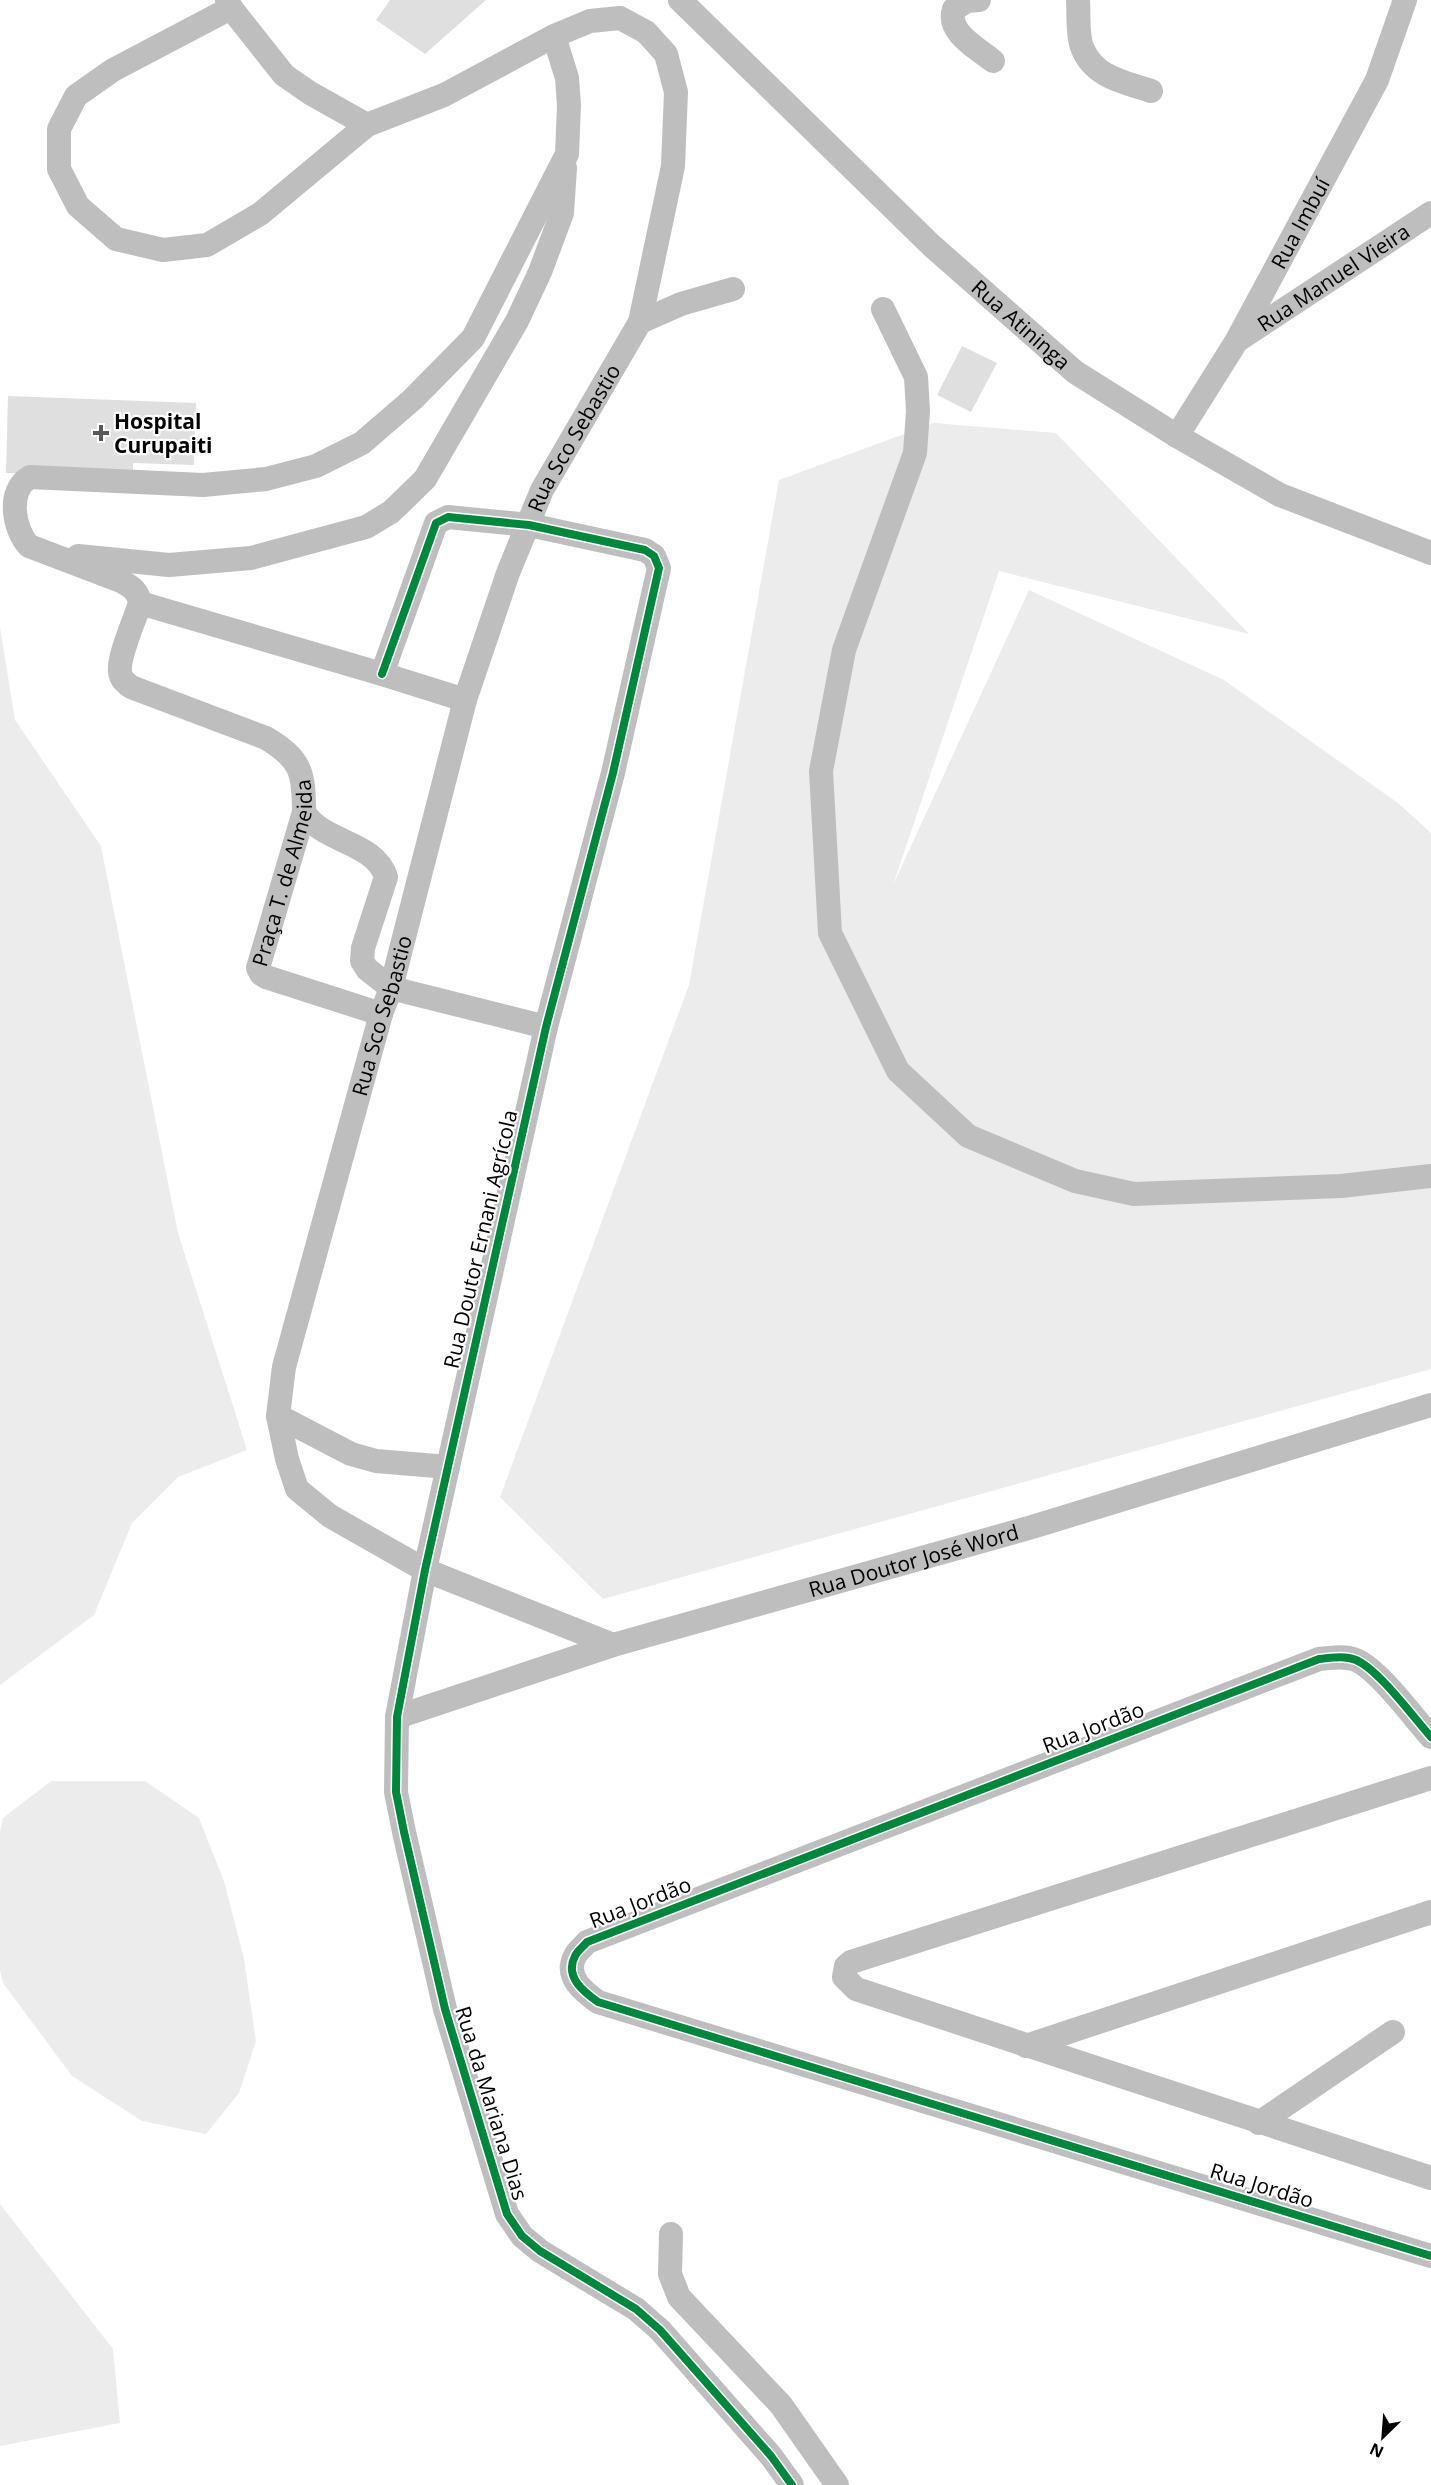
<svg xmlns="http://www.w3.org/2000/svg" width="1431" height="2485" font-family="'Open Sans',sans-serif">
<rect width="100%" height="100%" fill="#fff"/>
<!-- green -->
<path fill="#ececec" d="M934,423L1056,433L1249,634L999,571L893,885L1029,590L1224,680L1398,803L1431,833V1369L603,1599L500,1497L689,985L779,480Z
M0,627L15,720L101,846L178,1233L247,1450L178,1477L132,1523L94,1615L0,1685Z
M51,1781H145L199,1818L224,1881L244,1959L256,2041L239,2093L206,2134L142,2121L72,2076L3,1983L0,1970V1832L3,1818Z
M0,2204L113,2349L120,2423L0,2446Z"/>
<!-- building -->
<path fill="#dfdfdf" d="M390,0H486L425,54L376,20Z
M962,346L997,363L971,412L937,395Z
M8,396L196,403L194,465L133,463V477L6,473Z"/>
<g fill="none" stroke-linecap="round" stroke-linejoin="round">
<!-- minor -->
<g stroke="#bebebe" stroke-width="24">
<path d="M227,0L231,8L113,70L76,96L59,129V169L78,206L116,239L163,250L207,245L260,214L367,125L444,95L554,36L590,21L620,18L646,32L666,54L676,92L673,166L640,322"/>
<path id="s1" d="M680,0L931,245L1075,372L1177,436L1280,495L1431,553"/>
<path d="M979,0L967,1L954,9C946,32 977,48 993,61"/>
<path d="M1078,0C1079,14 1077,34 1082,47C1093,77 1124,82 1151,91"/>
<path d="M231,8L284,75L310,93L367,125"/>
<path d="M883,309L916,377L918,411L915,453L844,650L821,771L830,933L898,1071L968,1136L1075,1181L1134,1194L1341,1186L1431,1176"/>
<path id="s2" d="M1238,340L1431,213"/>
<path id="s3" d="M1177,436L1236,342L1377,80L1405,0"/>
<path d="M78,556L169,565L251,558L366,527L391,512L425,479L517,321L540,272L562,213L565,168"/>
<path d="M140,603L382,674L465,700"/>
<path d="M382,674L436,523L448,517L529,525L645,550L654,556L659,568L613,773L546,1027L425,1570L397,1717L396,1792L404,1832L445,2009L507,2214L522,2236L540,2251L636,2309L660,2330L771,2456L792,2485"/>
<path d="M304,812C322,843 375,841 386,877L363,948L362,961L367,969L391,988L546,1027"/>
<path id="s4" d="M381,1014L266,977L261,974L258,968L304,812C304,772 301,759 266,738L131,687C126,683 121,680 120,672C118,656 135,620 140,603C138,591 132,587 121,581L29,546C14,530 6,491 30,477L203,485L266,479L316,466L362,443L413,399L473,338L567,154L569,105L567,78L554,36"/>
<path d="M278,1416L351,1454L376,1461L448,1467"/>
<path id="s5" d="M613,1645L425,1570L330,1516L297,1489L287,1459L278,1416L284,1367L381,1014L391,988L465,700L508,573L542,490L640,322L681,304L733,289"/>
<path id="s6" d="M397,1717L613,1645L1032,1527L1431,1405"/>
<path d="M1431,1737C1413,1717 1379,1670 1356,1660C1344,1655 1331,1658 1319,1659L587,1942C584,1946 577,1951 575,1956C564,1977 584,1992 598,2002L1431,2256"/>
<path d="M1431,1778L851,1962L846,1966L844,1977L856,1989L1431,2178"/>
<path d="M1026,2046L1431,1912"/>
<path d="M1259,2123L1393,2032"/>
<path d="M671,2234L670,2274L679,2297L781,2405L837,2485"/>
</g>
<defs>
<path id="cycleway" d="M382,674L436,523L448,517L529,525L645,550L654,556L659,568L613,773L546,1027L425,1570L397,1717L396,1792L404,1832L445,2009L507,2214L522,2236L540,2251L636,2309L660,2330L771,2456L792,2485
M1431,1737C1413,1717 1379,1670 1356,1660C1344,1655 1331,1658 1319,1659L587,1942C584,1946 577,1951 575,1956C564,1977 584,1992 598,2002L1431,2256"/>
</defs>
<!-- cycleway casing -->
<use href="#cycleway" stroke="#fff" stroke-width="11"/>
<!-- cycleway -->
<use href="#cycleway" stroke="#00873e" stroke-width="8"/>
</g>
<!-- markers -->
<path fill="#595959" stroke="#fff" stroke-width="2" d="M98 424h6v6h6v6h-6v6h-6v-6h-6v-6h6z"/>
<g text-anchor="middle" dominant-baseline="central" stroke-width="4.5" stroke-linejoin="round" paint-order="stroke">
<!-- street labels -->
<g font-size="21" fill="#000" stroke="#fff">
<text stroke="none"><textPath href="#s3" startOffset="246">Rua Imbuí</textPath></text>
<text stroke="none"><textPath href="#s2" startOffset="114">Rua Manuel Vieira</textPath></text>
<text stroke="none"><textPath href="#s1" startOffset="471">Rua Atininga</textPath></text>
<text stroke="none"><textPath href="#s5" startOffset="1455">Rua Sco Sebastio</textPath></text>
<text stroke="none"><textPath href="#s4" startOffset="232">Praça T. de Almeida</textPath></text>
<text stroke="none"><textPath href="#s5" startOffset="844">Rua Sco Sebastio</textPath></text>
<text transform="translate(480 1239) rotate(-77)">Rua Doutor Ernani Agrícola</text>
<text stroke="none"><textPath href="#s6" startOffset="540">Rua Doutor José Word</textPath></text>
<text transform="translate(1093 1727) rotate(-21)">Rua Jordão</text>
<text transform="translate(640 1902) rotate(-21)">Rua Jordão</text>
<text transform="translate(492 2103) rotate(73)">Rua da Mariana Dias</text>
<text transform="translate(1262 2185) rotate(17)">Rua Jordão</text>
</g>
<!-- poi labels -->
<g font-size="21" font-weight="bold" fill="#000" stroke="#fff" text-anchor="start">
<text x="114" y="421">Hospital<tspan x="114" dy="24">Curupaiti</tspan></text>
</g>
</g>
<!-- north arrow -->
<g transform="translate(1383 2437) rotate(205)" stroke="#ffffff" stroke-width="4.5" paint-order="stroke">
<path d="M0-4.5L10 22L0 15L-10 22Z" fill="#000000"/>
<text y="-9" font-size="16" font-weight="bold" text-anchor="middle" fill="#000000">N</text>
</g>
</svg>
